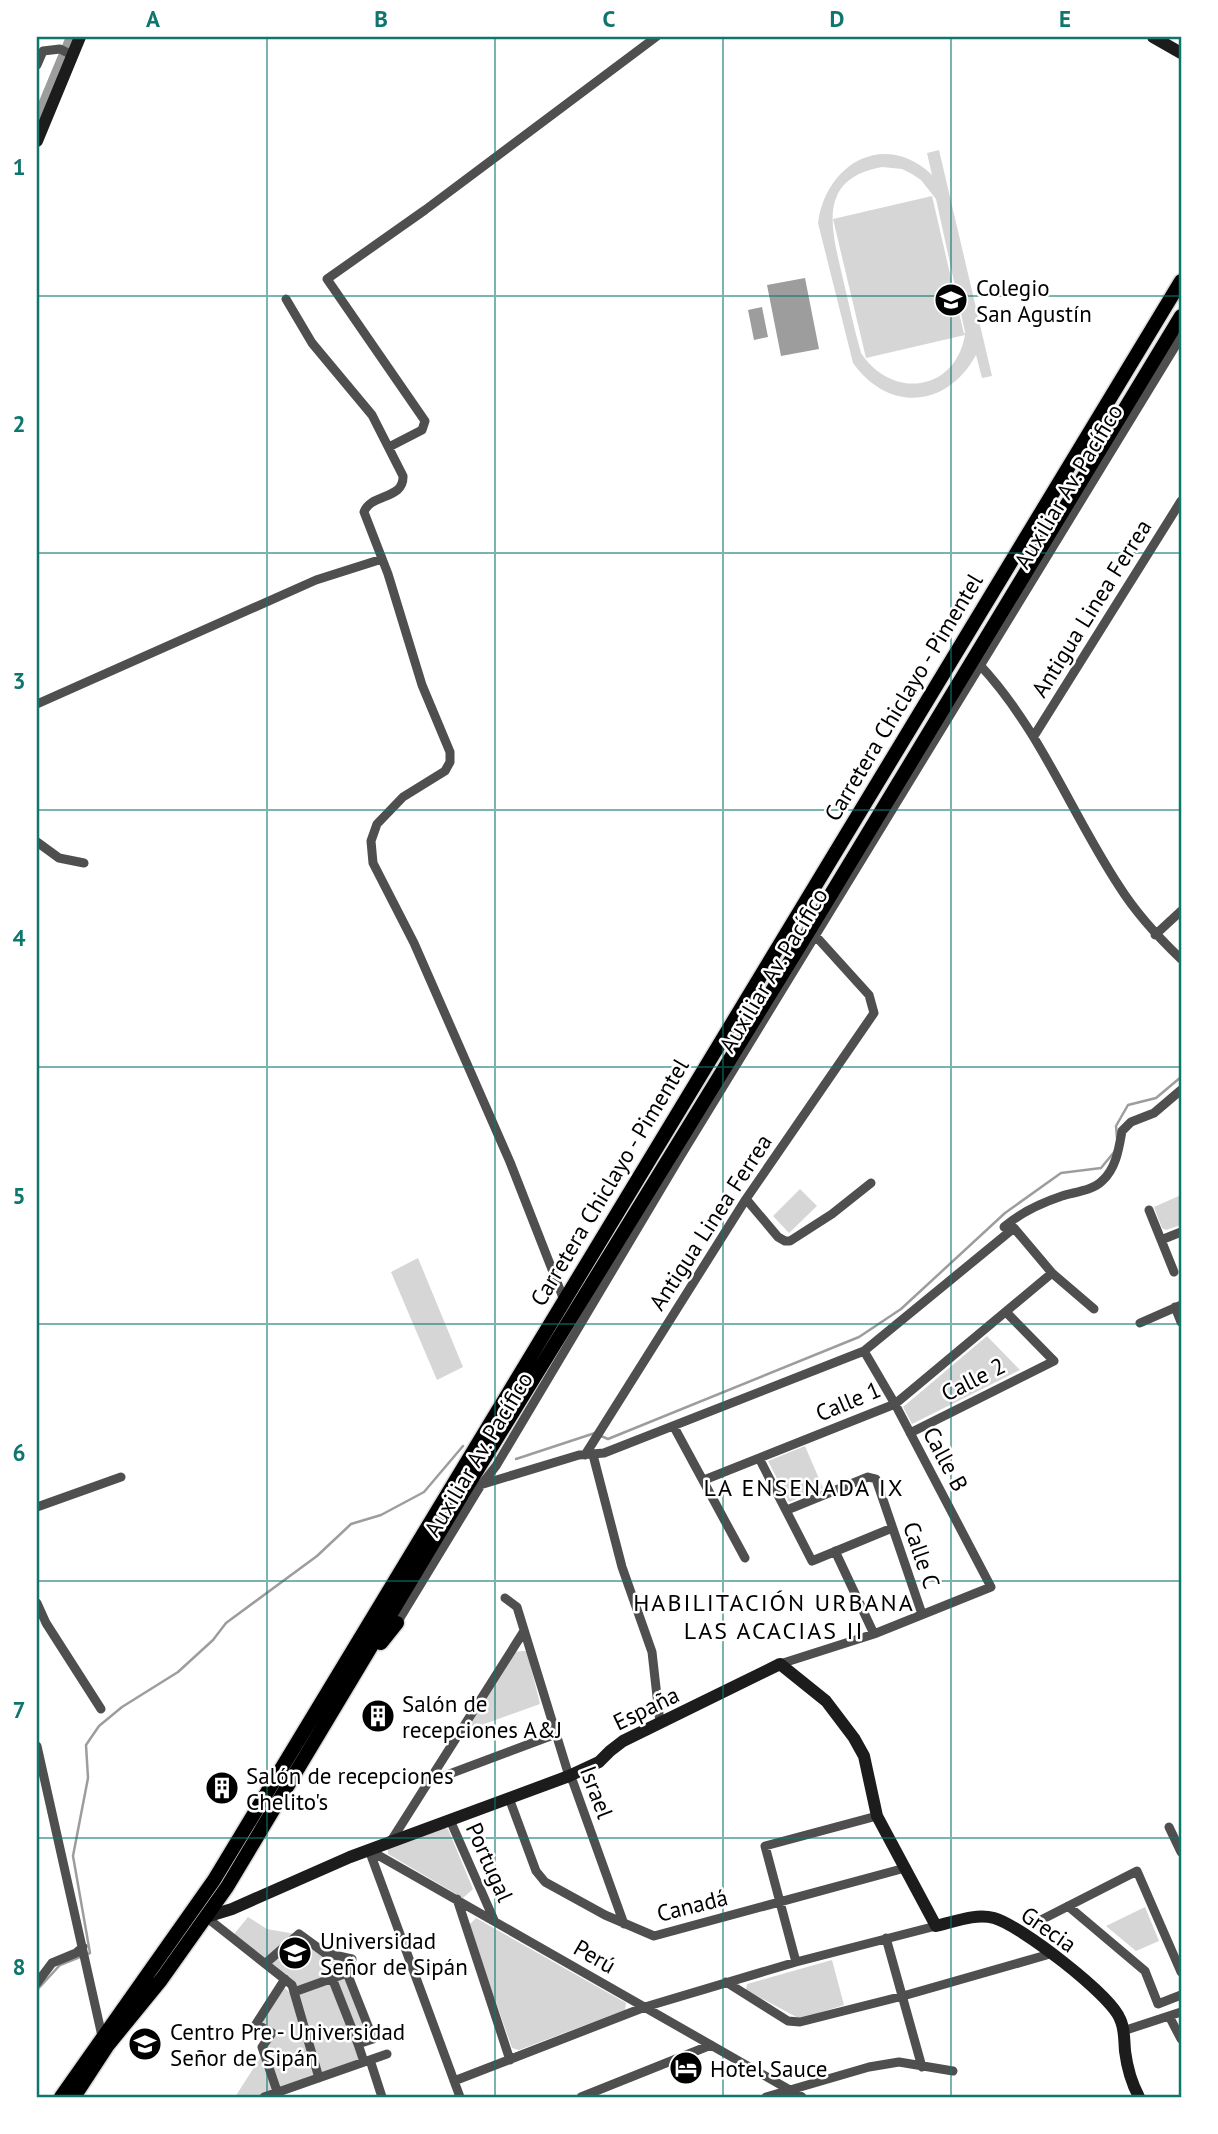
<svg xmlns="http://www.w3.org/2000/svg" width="1218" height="2134" font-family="'PT Sans',sans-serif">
<rect width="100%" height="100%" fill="#fff"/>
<!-- green -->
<path fill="#d6d6d6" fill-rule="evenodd" d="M939,150L992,376L982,378L976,355C947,408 889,413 853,363L818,223C826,163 885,130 932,175L927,153ZM882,167L902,169L912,174L921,180L936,199L965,332L964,334L932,196L833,219L866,358L965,335C955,392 892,400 861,353C854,329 849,304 843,279C832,231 815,179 882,167Z
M800,1189L817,1206L789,1233L773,1216Z
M1181,1195V1225L1166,1230L1162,1228L1154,1207Z
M418,1258L463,1367L437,1380L391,1272Z
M987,1336L1020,1370L912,1424L903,1407Z
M805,1446L823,1488L789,1502L768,1461Z
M522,1651H527L540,1704L465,1731L514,1652Z
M443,1827L448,1829L473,1889L463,1898L388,1854V1849Z
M1145,1907L1159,1941L1136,1951L1106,1926Z
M248,1917L267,1929L295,1934L317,1952L331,1960L348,1962L350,1969L293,1991L230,1939Z
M476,1918L626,2003L625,2010L519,2050L512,2048L469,1925Z
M832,1960L844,2005L800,2019L746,1990L747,1984Z
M351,1973L378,2037L354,2046L359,2061L276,2097H235L276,2033L260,2022L282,1986L293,1995Z"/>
<!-- water -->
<path fill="#9d9d9d" d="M805,278L819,349L781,356L767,285Z
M762,307L768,337L754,340L748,310Z"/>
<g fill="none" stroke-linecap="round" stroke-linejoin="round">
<!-- stream -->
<path stroke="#9d9d9d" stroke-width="2.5" d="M1117,1138L1116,1126L1128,1105L1156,1098L1181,1077
M601,1436L608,1439L859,1337L901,1309L1005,1213L1061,1173L1101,1168L1115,1151
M516,1459L595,1433
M37,1990L60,1965L90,1953L73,1856L88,1778L86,1745L99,1726L122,1707L178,1672L213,1640L226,1623L317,1556L351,1524L381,1515L424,1492L463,1446"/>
<!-- canal -->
<path stroke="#9d9d9d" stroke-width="10" d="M37,119L71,37"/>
<defs>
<path id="primary" d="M381,1643L397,1623
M61,2097L214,1880L1181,281
M74,2097L108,2045L161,1980L227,1887L465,1490L810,929L1181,316"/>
</defs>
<!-- primary casing -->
<use href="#primary" stroke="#dbdbdb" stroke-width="17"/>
<!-- street -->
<path stroke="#4f4f4f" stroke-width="9" d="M43,51L60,49L72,55
M37,65L43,51
M286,299L312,343L372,415L403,476C404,500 371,493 364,512L388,574L422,685L450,752V762L445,771L403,797L377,824L371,841L373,863L414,943L510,1162L564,1300
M389,447L422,430L425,421L327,279L425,210L656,37
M979,664C1040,729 1071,813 1119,886C1136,913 1158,937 1181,959
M37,704L316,580L382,559
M1034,736L1181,501
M37,842L59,858L84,863
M1155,935L1181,911
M746,1199L778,1237L785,1241H790L832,1214L871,1183
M1149,1210L1174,1272
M1004,1227C1020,1213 1041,1203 1062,1196C1074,1192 1092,1191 1102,1181C1116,1169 1119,1148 1122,1131L1131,1122L1154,1113L1181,1090
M1161,1240L1181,1232
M1175,1307L1181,1322
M1140,1323L1181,1305
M674,1427L745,1558
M910,1433L1054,1361L1006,1312
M585,1455L746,1199L874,1013L869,995L812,932
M593,1455L622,1567L652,1652L660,1723
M759,1458L812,1561L892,1528
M704,1480L895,1404L1052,1273
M480,1485L579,1455L604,1453L864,1351L1014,1228L1052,1273L1094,1309
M37,1507L121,1477
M787,1510L868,1477L876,1479L922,1614
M835,1551L874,1634
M505,1598L517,1607L569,1776L573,1782L624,1924
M37,1603L46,1623L101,1709
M397,1623L481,1485L496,1466L680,1157L1181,337
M780,1664L874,1634L991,1587L895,1404L864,1351
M37,1746L102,2036
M428,1782L556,1734
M509,1798L536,1871L545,1882L605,1915L654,1936L905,1868
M450,1820L494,1920
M1169,1827L1181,1852
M391,1841L524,1631
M369,1850L802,2097
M369,1850L460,2097
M457,1899L510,2060
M1068,1906L1145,1971L1158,2004L1181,1995
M206,1917L292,1985L319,2078
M1039,1921L1137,1871L1181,1972
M886,1938L922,2067
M796,1962L765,1846L877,1816
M266,1963L299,1934L325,1953L352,1959L347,1973L373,2039L358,2044L364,2062
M332,1978L358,2044
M726,1982L788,2021L800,2022L903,1996L1050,1954
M37,1983L52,1963L76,1953L83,1947
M294,1992L347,1973
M1169,2016L1181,2039
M1123,2031L1181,2012
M370,2060L382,2097
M454,2081L645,2007L796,1962L936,1926
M264,2097L387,2054
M279,2097L262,2047L272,2033L256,2024L285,1979
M581,2097L711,2045
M766,2097L869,2067L899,2062L953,2071"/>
<!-- secondary -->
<path stroke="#1c1c1c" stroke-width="12" d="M1153,37L1181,53
M37,141L80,37
M206,1917L232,1909L350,1857L569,1776L599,1762L610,1751L623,1741L780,1664L826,1701L854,1738L864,1756L877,1816L936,1926C954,1922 975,1913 994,1918C1020,1925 1111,1995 1120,2019C1125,2029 1124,2040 1125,2051C1127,2067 1131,2082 1139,2097"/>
<!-- primary -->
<use href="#primary" stroke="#000" stroke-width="14"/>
</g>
<!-- grid -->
<path fill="none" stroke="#0f766e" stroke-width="2" stroke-opacity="0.55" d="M267,37V2097M495,37V2097M723,37V2097M951,37V2097M37,296H1181M37,553H1181M37,810H1181M37,1067H1181M37,1324H1181M37,1581H1181M37,1838H1181"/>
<!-- icons -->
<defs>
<symbol id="school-disc" viewBox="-11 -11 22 22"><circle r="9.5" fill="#000" stroke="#fff"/><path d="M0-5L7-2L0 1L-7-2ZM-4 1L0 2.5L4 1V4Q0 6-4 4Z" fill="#fff"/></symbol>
<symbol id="building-disc" viewBox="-11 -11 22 22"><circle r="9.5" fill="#000" stroke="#fff"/><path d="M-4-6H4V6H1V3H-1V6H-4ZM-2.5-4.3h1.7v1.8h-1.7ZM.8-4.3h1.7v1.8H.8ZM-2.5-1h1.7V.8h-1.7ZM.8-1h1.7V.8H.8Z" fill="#fff"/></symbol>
<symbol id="university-disc" viewBox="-11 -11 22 22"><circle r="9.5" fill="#000" stroke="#fff"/><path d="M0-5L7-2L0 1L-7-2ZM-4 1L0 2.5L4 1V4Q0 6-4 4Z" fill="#fff"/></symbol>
<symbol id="hotel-disc" viewBox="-11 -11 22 22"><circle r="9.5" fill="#000" stroke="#fff"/><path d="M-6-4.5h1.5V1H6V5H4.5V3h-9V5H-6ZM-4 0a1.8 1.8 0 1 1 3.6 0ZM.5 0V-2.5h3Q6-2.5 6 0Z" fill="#fff"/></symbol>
</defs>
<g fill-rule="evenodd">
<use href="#school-disc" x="932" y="281" width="38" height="38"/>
<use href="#building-disc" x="359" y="1697" width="38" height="38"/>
<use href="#building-disc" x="203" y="1769" width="38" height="38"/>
<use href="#university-disc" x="276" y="1934" width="38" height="38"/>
<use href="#university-disc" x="126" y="2025" width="38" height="38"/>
<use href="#hotel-disc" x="667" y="2049" width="38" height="38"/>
</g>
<g text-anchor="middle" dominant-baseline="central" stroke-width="5" stroke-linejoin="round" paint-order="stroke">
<!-- poi labels -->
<g font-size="23" fill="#000" stroke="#fff" text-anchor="start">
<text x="976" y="287">Colegio<tspan x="976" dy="26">San Agustín</tspan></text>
<text x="402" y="1703">Salón de<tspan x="402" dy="26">recepciones A&amp;J</tspan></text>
<text x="246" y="1775">Salón de recepciones<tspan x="246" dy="26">Chelito's</tspan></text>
<text x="320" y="1940">Universidad<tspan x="320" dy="26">Señor de Sipán</tspan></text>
<text x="170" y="2031">Centro Pre - Universidad<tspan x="170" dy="26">Señor de Sipán</tspan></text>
<text x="710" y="2068">Hotel Sauce</text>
</g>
<!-- street labels -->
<g font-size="23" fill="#000" stroke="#fff">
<text transform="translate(1068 486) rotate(-59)">Auxiliar Av. Pacífico</text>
<text transform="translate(1091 608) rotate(-58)">Antigua Linea Ferrea</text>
<text transform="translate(903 697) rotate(-59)">Carretera Chiclayo - Pimentel</text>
<text transform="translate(773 970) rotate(-59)">Auxiliar Av. Pacífico</text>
<text transform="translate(609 1182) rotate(-59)">Carretera Chiclayo - Pimentel</text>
<text transform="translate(710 1222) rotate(-57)">Antigua Linea Ferrea</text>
<text transform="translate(973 1379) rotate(-27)">Calle 2</text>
<text transform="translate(848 1401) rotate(-23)">Calle 1</text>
<text transform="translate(478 1454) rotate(-59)">Auxiliar Av. Pacífico</text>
<text transform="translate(946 1459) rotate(62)">Calle B</text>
<text transform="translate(922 1555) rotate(71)">Calle C</text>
<text transform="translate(646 1708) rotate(-26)">España</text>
<text transform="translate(597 1792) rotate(69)">Israel</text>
<text transform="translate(490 1862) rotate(66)">Portugal</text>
<text transform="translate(692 1905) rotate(-14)">Canadá</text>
<text transform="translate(1049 1929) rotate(35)">Grecia</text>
<text transform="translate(595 1956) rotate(30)">Perú</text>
</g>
<!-- neighbourhood labels -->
<g font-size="24" letter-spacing="2" fill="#000" stroke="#fff">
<text x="804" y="1487">LA ENSENADA IX</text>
<text x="774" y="1602">HABILITACIÓN URBANA<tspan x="774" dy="28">LAS ACACIAS II</tspan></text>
</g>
</g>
<!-- border -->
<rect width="1218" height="2134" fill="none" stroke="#ffffff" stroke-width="77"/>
<rect x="38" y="38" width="1142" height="2058" fill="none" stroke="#0f766e" stroke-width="2.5"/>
<g font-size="23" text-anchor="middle" font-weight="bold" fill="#0f766e">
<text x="153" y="27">A</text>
<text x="381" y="27">B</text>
<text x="609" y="27">C</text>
<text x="837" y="27">D</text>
<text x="1065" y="27">E</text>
<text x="19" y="175">1</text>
<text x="19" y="432">2</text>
<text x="19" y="689">3</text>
<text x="19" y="946">4</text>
<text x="19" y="1204">5</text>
<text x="19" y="1461">6</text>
<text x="19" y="1718">7</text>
<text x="19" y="1975">8</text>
</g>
</svg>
